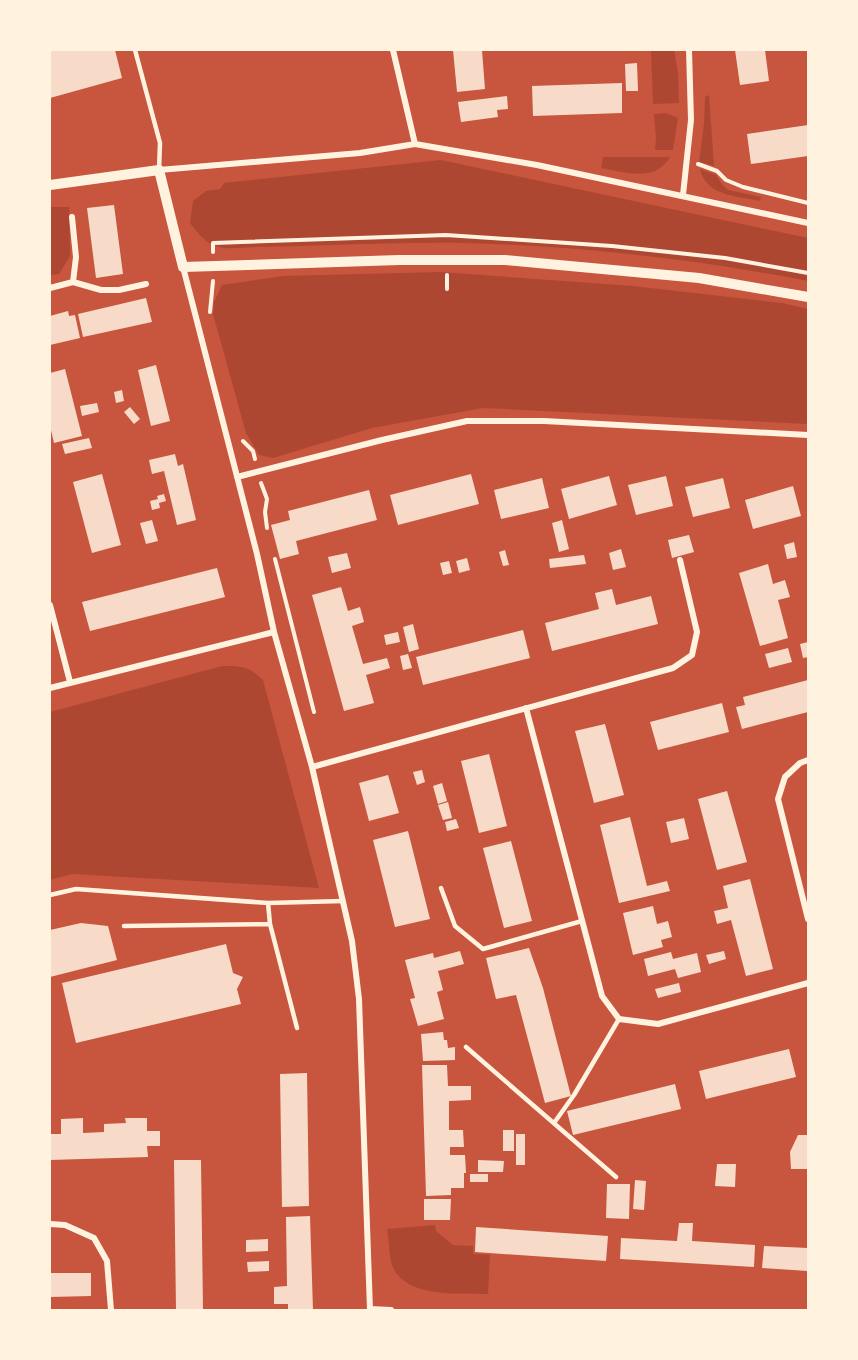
<svg xmlns="http://www.w3.org/2000/svg" width="858" height="1360" font-family="Literata,serif">
<rect width="100%" height="100%" fill="#c8553d"/>
<!-- green -->
<path fill="#ae4732" d="M651,50H674L678,73L679,103L653,104Z
M709,95L714,166L699,162L704,124L705,97Z
M666,113L678,118L673,150H655L656,138L654,114Z
M603,157H670C655,183 625,172 601,168Z
M441,160L808,238V281C695,259 580,246 464,243C394,242 324,246 254,247C222,249 211,252 190,223L193,201L206,191L220,189L224,183Z
M700,169L716,175L721,183L728,190L761,197L760,201C737,196 706,196 700,169Z
M50,207H69L70,256L59,274L50,275Z
M441,272L633,286L782,303L808,309V424L483,408L372,428L273,458L259,455L246,433L213,314L214,302L222,285L283,276Z
M222,666C243,666 248,666 263,680L319,888L72,874L50,880V712Z
M435,1225L436,1231L453,1245L473,1246V1254L490,1255L488,1294C459,1293 401,1299 391,1262C389,1252 389,1240 387,1229Z"/>
<!-- building -->
<path fill="#f7dbc8" d="M50,50H115L122,78L50,98Z
M453,50H482L485,89L457,92Z
M735,50H765L769,81L740,85Z
M637,63L638,91H626L625,64Z
M622,83V113L533,116L532,86Z
M507,96L508,109L497,110L498,117L461,122L458,102Z
M808,125V156L751,164L747,134Z
M114,205L123,274L96,278L87,208Z
M146,298L152,322L83,337L78,314Z
M68,311L69,316L75,315L80,338L50,345V316Z
M156,365L170,421L151,426L138,370Z
M65,369L82,436L54,443L50,426V373Z
M122,390L124,401L116,403L114,392Z
M97,403L99,412L82,416L80,406Z
M130,407L140,419L134,424L124,412Z
M89,438L92,448L65,454L62,444Z
M175,454L178,466L183,464L196,520L177,525L164,471L152,474L149,460Z
M102,474L121,545L92,553L73,482Z
M471,474L479,504L398,525L390,495Z
M609,476L617,505L569,519L561,489Z
M666,476L673,506L636,515L628,485Z
M542,478L549,508L501,519L494,490Z
M723,478L730,508L693,517L685,487Z
M793,486L801,516L753,529L745,500Z
M369,490L377,520L296,541L299,554L280,559L271,525L290,520L288,511Z
M164,494L166,501L159,503L160,508L152,510L150,501L158,499L157,496Z
M152,520L158,541L146,544L140,523Z
M562,520L569,549L559,552L552,523Z
M689,535L694,552L672,558L668,540Z
M794,542L797,557L787,559L784,545Z
M621,549L626,567L613,570L609,553Z
M505,550L509,565L503,566L499,552Z
M347,553L351,568L332,573L328,557Z
M584,555L586,564L550,568L549,559Z
M467,558L470,570L459,573L456,561Z
M449,561L452,573L443,575L440,563Z
M768,564L773,584L785,580L790,597L778,600L788,638L760,646L739,573Z
M217,568L225,597L90,631L82,602Z
M341,587L348,611L360,607L364,622L352,626L363,664L387,658L390,668L366,675L374,703L344,711L312,595Z
M612,589L616,605L651,596L658,624L552,651L545,623L599,609L595,593Z
M413,624L419,649L409,652L403,627Z
M523,630L530,658L423,685L416,657Z
M398,632L400,642L386,645L384,635Z
M808,642V657L803,658L800,644Z
M788,648L792,662L769,668L765,654Z
M408,654L412,668L403,670L400,656Z
M808,680V712L742,729L736,707L745,705L743,697Z
M722,703L729,732L658,750L650,722Z
M605,724L624,795L594,803L575,731Z
M489,754L507,826L479,833L461,761Z
M422,770L425,782L417,785L413,772Z
M388,775L399,813L369,821L359,783Z
M442,783L447,801L438,804L433,786Z
M727,791L747,862L717,870L698,799Z
M448,802L452,818L443,820L438,805Z
M630,817L647,886L667,881L670,891L619,903L600,825Z
M684,818L689,839L671,843L666,822Z
M456,819L459,828L447,831L445,822Z
M408,831L430,919L395,927L373,840Z
M511,841L532,921L504,928L483,848Z
M750,879L773,969L746,976L731,920L717,924L714,911L728,908L723,886Z
M653,906L657,924L668,921L672,937L661,940L663,947L633,955L623,913Z
M81,923L108,926L117,960L50,977V930Z
M226,944L233,973L243,977L237,989L241,1004L76,1043L62,983Z
M529,948L543,988L571,1096L545,1103L516,995L496,999L486,958Z
M460,951L464,964L438,971L443,990L437,992L444,1019L418,1026L410,999L415,998L405,960L433,953L434,958Z
M724,951L726,959L709,964L706,955Z
M671,952L673,959L697,953L701,972L678,978L675,969L648,976L644,959Z
M679,983L681,992L658,998L655,989Z
M443,1032L444,1040H447L448,1048L455,1047V1060L423,1061L421,1034Z
M789,1049L796,1077L706,1099L699,1071Z
M422,1065H447L448,1086H471V1100L449,1101V1130H463L464,1147H450V1155H465L466,1173H464V1188H451V1195L426,1196Z
M307,1073L309,1206L282,1207L280,1074Z
M675,1084L681,1109L573,1135L567,1111Z
M83,1118V1133L104,1132V1124L126,1123L125,1118H147V1131H160V1146H147L148,1157L50,1160V1134H61V1119Z
M503,1130H514V1151H503Z
M516,1134H525V1165H516Z
M798,1135H808V1169H791L790,1152Z
M174,1160H201L203,1310H176Z
M478,1160L504,1161L503,1172H478Z
M717,1164H736L735,1187L715,1186Z
M470,1174H488V1182H470Z
M635,1180L646,1181L644,1210L633,1209Z
M607,1184H630L629,1219L606,1218Z
M424,1199H451L450,1220H424Z
M310,1216L313,1310H288V1304H274V1287L287,1286L286,1217Z
M679,1223H693L692,1241L755,1245L754,1267L620,1259L621,1238L677,1241Z
M476,1227L608,1236L606,1261L475,1252Z
M268,1239V1251L246,1252V1240Z
M764,1246L808,1248V1271L762,1268Z
M269,1261V1271L248,1272L247,1262Z
M50,1273H91V1296L50,1297Z"/>
<g fill="none" stroke-linecap="round" stroke-linejoin="round">
<!-- path -->
<path stroke="#fff3e0" stroke-width="4" d="M698,164L717,171L726,180L743,187L808,203
M213,252V243L446,235L612,246L725,258L808,273
M447,289V275
M210,312L213,281
M243,441L253,451L255,459
M261,483L267,499L265,512L267,528
M275,559L314,712"/>
<!-- service -->
<path stroke="#fff3e0" stroke-width="4.5" d="M135,50L160,143L159,170
M441,888L455,926L483,949L582,921
M50,895L76,889L268,903L343,901
M268,903L270,924L297,1028
M124,926L270,924
M466,1047L616,1177
M554,1123L574,1095L619,1019"/>
<!-- minor -->
<path stroke="#fff3e0" stroke-width="6" d="M393,50L415,144
M159,170L360,153L415,144L537,165L808,223
M683,195L691,120L689,50
M72,217L76,257L73,282
M183,267L257,554L274,632L312,767L352,941L359,999L370,1310
M50,288L73,282L101,290H119L146,284
M237,477L382,440L467,421H544L808,435
M50,605L70,682
M50,688L274,632
M526,708L602,996L619,1019L658,1024L808,983
M808,760L800,763L785,777L778,799L808,919
M312,767L673,668L692,655L697,632L680,560
M50,1224L65,1225L94,1238L107,1261L111,1310
M370,1309L391,1310"/>
<!-- tertiary -->
<path stroke="#fff3e0" stroke-width="10" d="M50,185L159,170L183,267L399,260H505L699,278L808,297"/>
</g>
<!-- border -->
<rect width="858" height="1360" fill="none" stroke="#fff3e0" stroke-width="102"/>
</svg>
